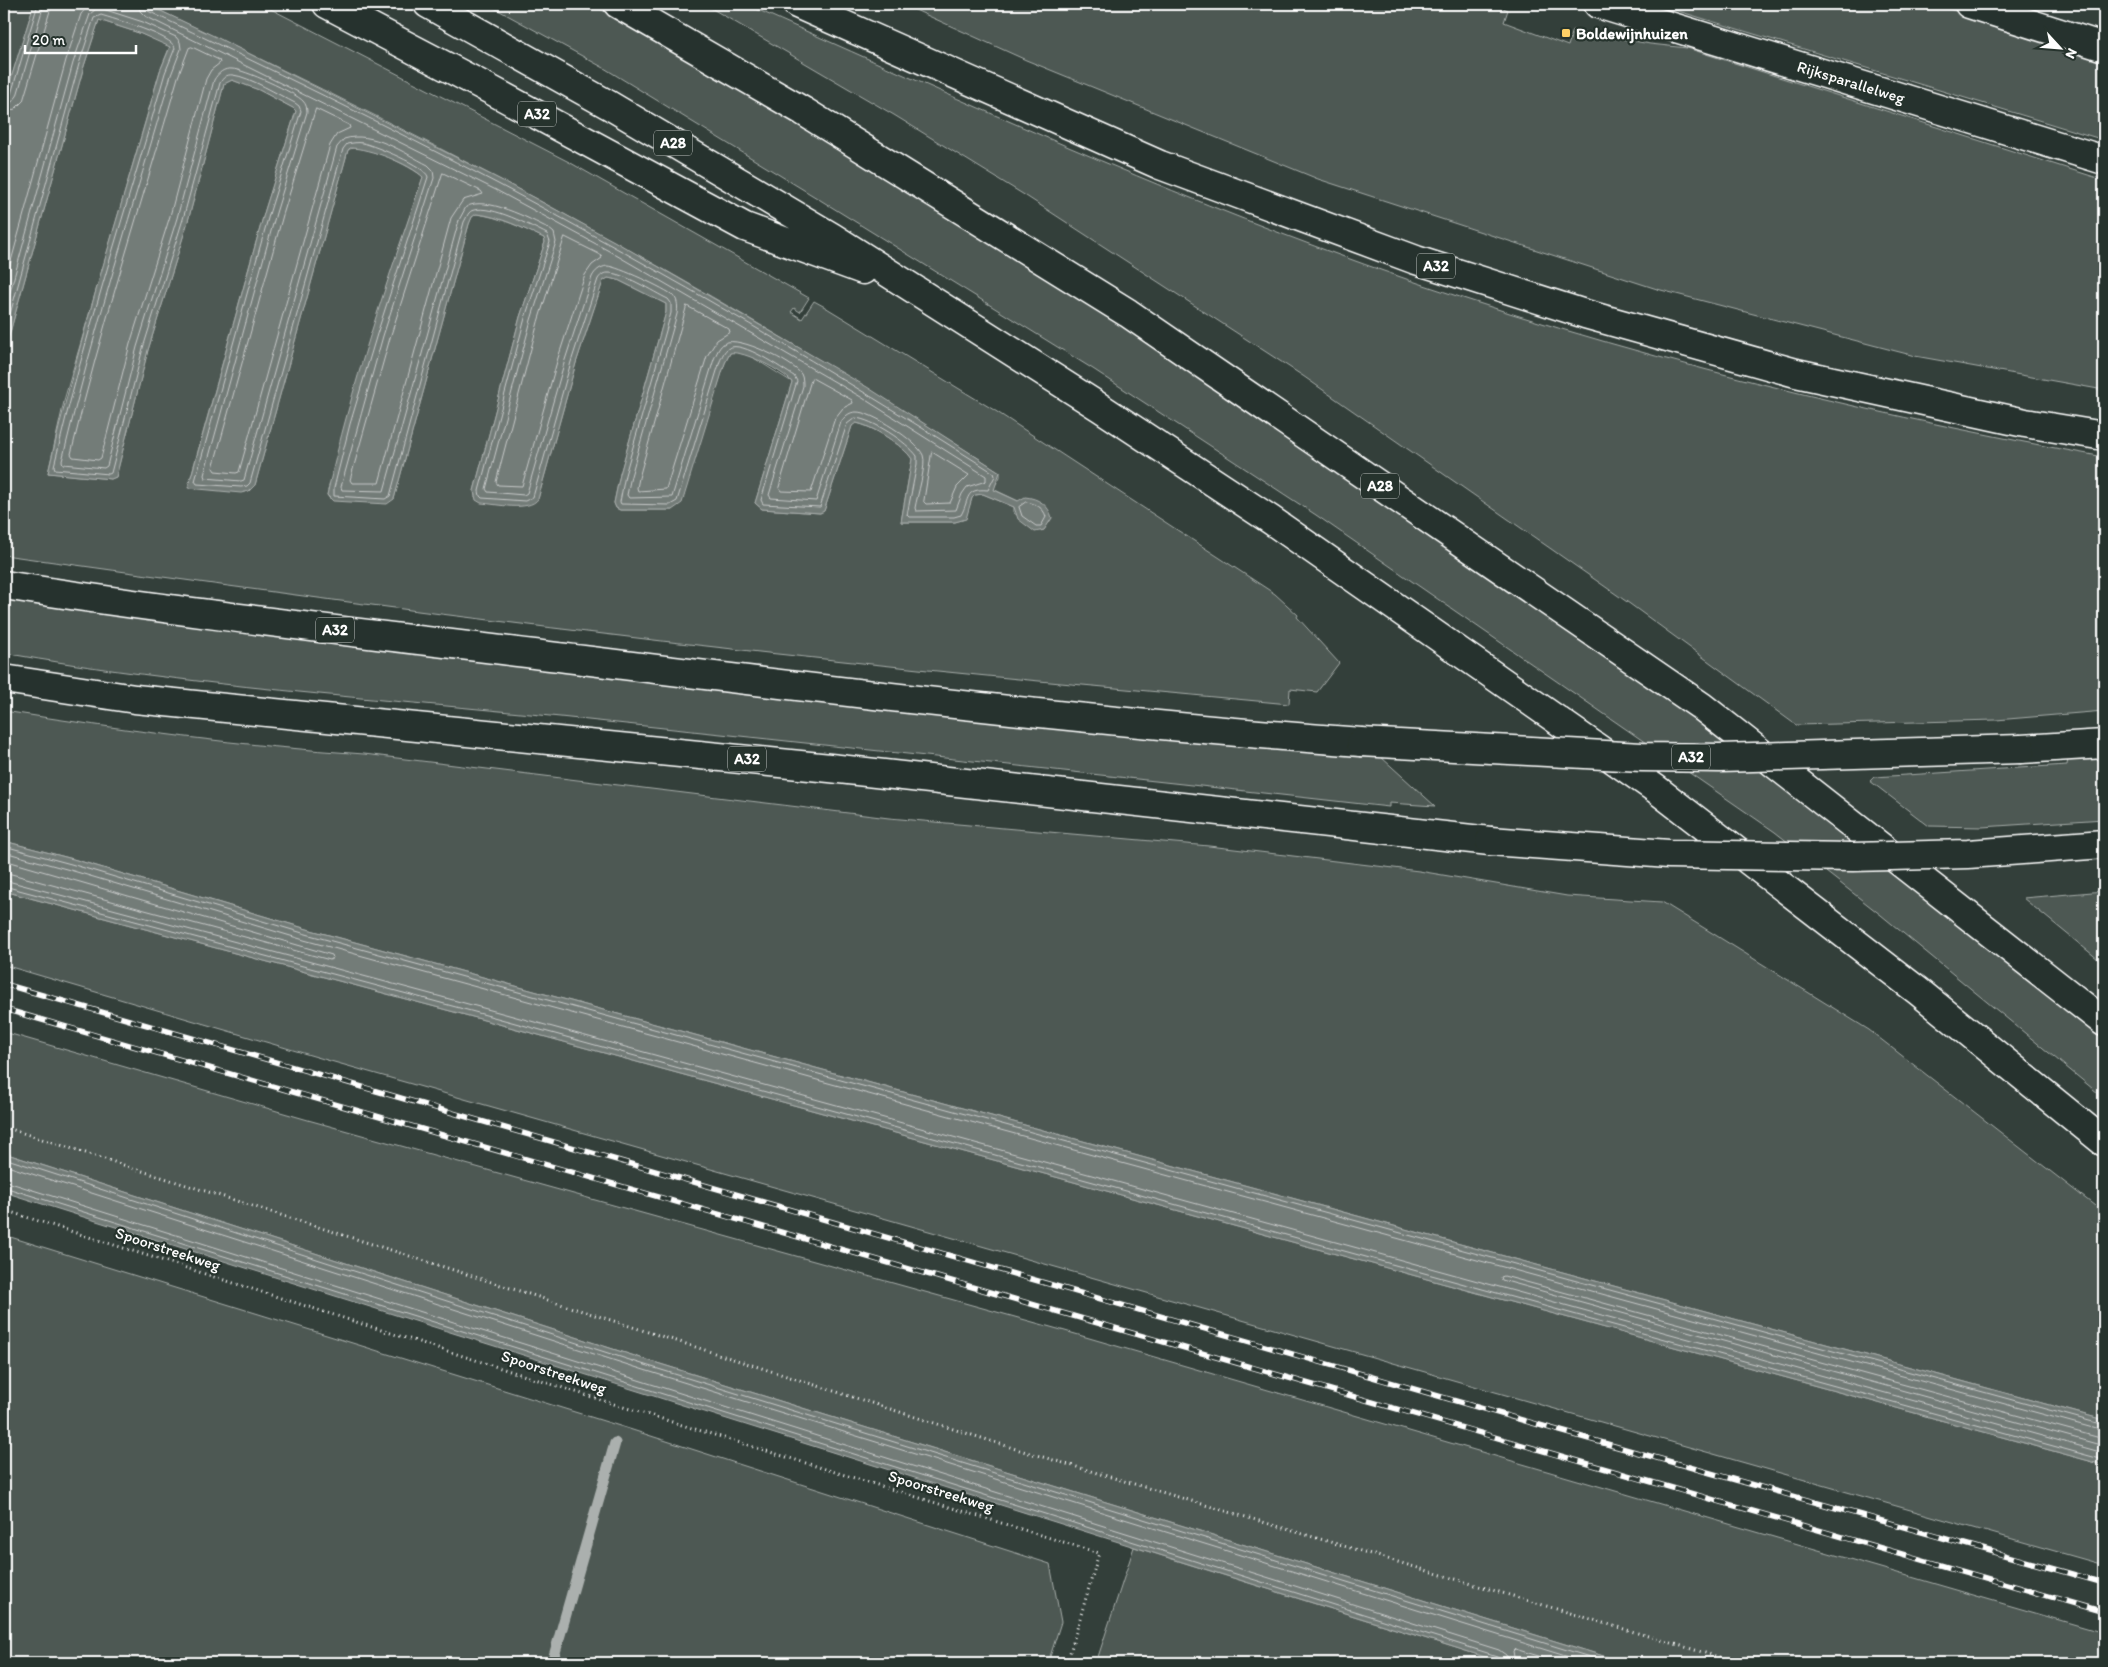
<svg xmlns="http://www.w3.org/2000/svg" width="2108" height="1667" font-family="Itim,sans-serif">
<rect width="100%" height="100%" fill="#333f3a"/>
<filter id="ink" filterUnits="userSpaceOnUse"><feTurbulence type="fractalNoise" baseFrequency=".02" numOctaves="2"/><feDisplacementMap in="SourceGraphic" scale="10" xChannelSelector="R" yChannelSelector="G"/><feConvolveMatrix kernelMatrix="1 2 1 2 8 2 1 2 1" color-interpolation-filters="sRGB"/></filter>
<g filter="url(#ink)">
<!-- green -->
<path fill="#4d5853" stroke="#a6aca9" d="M4,4H34L4,101Z
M146,4H261L569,162L809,298L800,312L794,308L791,312L802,319L814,301L825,307L994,410L1275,594L1298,615L1297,617L1339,663L1317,692L1290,689L1289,704C1153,691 1017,680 881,665C588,635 296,596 4,555V354L84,66L99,20L139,33L170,46L160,71L65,397L48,473L111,479L116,477L148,350L188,221L224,84L232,80L259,90L293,108L296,111L265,210L188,487L255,485L348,150C360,141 413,167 423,177C388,279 356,382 329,487L327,495L329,498L394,499L469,224L472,217L476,214C500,217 523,228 544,238L545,242L520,317L474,491L475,497L538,499L576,363L603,281L608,278L618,280L666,304V312L620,474L614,503L616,508L620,510H672L704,428L725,363L730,353L733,352L749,355L792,382L755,503L762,509L820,513L824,511L852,426L855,423C871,425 904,446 912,459L901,522H955L965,519L972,498L975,495L983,494L1014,507V513L1040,531L1044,530L1052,517L993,489L1000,477V472C873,391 745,314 613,241C461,156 303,79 146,4Z
M487,4H591L755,96L1216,383L1489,572L1853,830L1950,912L2104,1038V1098L1881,915L1775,832L1316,515L1093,369L817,198L604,68Z
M704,4H745C934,88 1123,175 1317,247C1572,342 1837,409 2104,457V711L1996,720L1796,725L1630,604L1303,376L1026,196L894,115Z
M902,4H1494L1508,10L1504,22L1568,46L1573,30L1650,44L1687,48L2104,180V390L1915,356L1657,289L1318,179L1026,60Z
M1655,4H1933L2104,57V140Z
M4,595L1201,739L1381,757L1435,806L1389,803V807C1113,776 837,746 560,717C375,698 188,686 4,653Z
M4,711C123,730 243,746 364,754L889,818L1209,846L1419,871L1567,896L1662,902L1869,1030L2104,1213V1420L307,929L73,859L4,841Z
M2104,754V819L1982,827L1929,826L1870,781L1874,777L2067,765L2068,759Z
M4,891L495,1023L2104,1465V1565L327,1060L4,965Z
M2104,891V964L2023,898Z
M4,1032L308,1120L1065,1331L2104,1633V1663H1626L644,1359L4,1153Z
M4,1235L623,1427L1050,1564L1061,1622L1048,1663H4Z
M1134,1547L1504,1663H1096Z"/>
<!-- water -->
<path fill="#737b78" stroke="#abb0ae" d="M34,4H146L216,37L501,180L614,241L867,387L1000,472L994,490L1018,501L1025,497C1038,498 1049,505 1052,518L1044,530L1035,532L1018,519L1014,507L983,494L975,495L972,498L966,519L955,522H901L912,459C904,446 871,425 856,423L852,426L824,511L820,513L762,509L755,503L792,382C784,372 744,350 730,353L725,363L682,503L672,510H620L616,508L614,503L620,474L666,312V304L618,280L608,278L603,281L576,363L538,499C529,512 496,504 481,503L476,500L474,491L520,317L545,242L544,238C522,228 500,216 476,214L472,217L469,224L394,499L387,504L333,501L327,495C351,387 387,281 423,177C410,164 369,148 350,148L348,150L255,485L249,491L241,493L188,488L265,210L296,111L293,108L259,90L232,80L224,84L188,221L148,350L116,477L111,479L48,473C79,338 122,205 160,71L170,47L139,33L99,20L84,66L4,354V101Z
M4,841L73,859L307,929L2104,1420V1465L495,1023L4,891Z
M4,1153L644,1359L1626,1663H1504L4,1192Z"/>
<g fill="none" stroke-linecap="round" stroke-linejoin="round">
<!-- shore -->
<path stroke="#c7cac9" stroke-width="1" d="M192,47L219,60L220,63L211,70L206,79L170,216L130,344L101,458L98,460L73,457L71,454C101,327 142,203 178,77L189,48Z
M4,98L8,97L11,94L38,4
M4,105L11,103L17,96L44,4
M316,109L349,125L350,128L337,134L330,145L239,472L236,473L215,471L213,468L283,215Z
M4,112L15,109L23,101L52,4
M443,173L481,191L483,194L463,200L451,218L379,483H352L350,480L390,338Z
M565,237L601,255L602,258L592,265L585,275L558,358L522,486L498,485L496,482L538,322Z
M4,287L66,60L81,14L90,4
M687,306L729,329L730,332L717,340L707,356L666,489L638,491L637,488L639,478Z
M4,314L73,63L90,14L96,9H103L143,22L176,37L180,42L181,49L171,75C134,204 93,331 62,461L63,464L104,468L107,466L137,347L177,218L214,80C218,73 224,68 232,69C243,69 296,93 303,101C306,104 307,108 307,112L276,213L204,475L205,478L241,481L244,480L337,147L344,139C372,130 404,153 428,165L433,170L434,178L383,336L341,487L342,490L384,491L459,220L466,207C485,195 530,219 548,228L554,233L556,242L531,320L486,489L488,492L524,495L527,493L565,360L592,277C595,271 600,267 607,266C617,266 666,289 674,296C678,301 678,308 677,314L631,476L627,495L629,498L672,497L714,359C717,353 719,346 725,343C738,335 794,363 801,374C803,378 803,382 803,386L769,495L771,498L816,501L841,422C844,417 849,412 856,412C871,411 917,441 923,455C927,465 917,496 915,508L916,511L956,510L962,494L967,487L986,481V476L861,397L609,251L496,190L145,16L140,11L139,4
M4,336L79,64L94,18L101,15C114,19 173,36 175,48L165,73C128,204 85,333 54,466L55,469L109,474L111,473L143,348L183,219L220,83C223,78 226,74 233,75C250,77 279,95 295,103L299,106L301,111L270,211L195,481L197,484L241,487L247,486L250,483L343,149L347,144C352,143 358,142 363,143C375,146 426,166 428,177L377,334L350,424L334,488V496L385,499L390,496L464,222C467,217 468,211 474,210C492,205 531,226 547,234L550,242L525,318L479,491L480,496L482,498L525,501L533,497L571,362L598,279C600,276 603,273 607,273C623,272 653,292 668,299L671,303V313L625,475L620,502L621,504L670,505L677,501L720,361C722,357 724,350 729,348C742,340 782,369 794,376L797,381L761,500L763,504L820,507L847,424L855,418C872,419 907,442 917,456V464L907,515L909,517H954L961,515C970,499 964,488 988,490L995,476L994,473C833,371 668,274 500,185C384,124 266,67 148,11L145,4
M812,378L852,400L853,403L843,408L835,418L811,492L781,491L779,488Z
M932,452L969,475L957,487L950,503L926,504L924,502Z
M1026,502C1035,503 1044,508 1046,517L1041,526H1036L1022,516L1019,507Z
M4,846L71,864L306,934L2104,1425
M4,852L70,870L304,940L2104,1431
M4,860L332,955L333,958L330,960L4,872
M4,880L498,1012L2104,1453
M4,886L497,1018L2104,1460
M4,1158L642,1364L1609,1663
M4,1165L641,1369L1588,1663
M4,1181L1499,1650L1506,1655L1508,1663
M4,1187L1497,1656L1501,1659L1502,1663
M2104,1439L1504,1276L1501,1277L1502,1280L2104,1446
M1515,1663L1513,1651L1515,1649L1562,1663"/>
<!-- stream -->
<path stroke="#abb0ae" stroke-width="11" d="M552,1663L615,1443"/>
<defs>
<path id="street" d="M1969,4L2104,47"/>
<path id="secondary" d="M1598,4L2104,160"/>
<path id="highway" d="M327,4L491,90L745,227L863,270
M428,4L609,105L832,237L1101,408L1271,520L1656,789L1918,991L2104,1142
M618,4L803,111L1128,313L1701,706L2104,1022
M797,4L1160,165L1416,260L1585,314L1796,373L2025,423L2104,436
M4,585C196,615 390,636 583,660C842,692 1101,723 1361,742
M4,679L135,699L830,768L1490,841
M2021,749L2104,744"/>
</defs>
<!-- street casing -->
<use href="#street" stroke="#fff" stroke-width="31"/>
<!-- secondary casing -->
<use href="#secondary" stroke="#fff" stroke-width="31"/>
<!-- highway casing -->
<use href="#highway" stroke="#fff" stroke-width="31"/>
<!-- path -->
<path stroke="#fff" stroke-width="3" stroke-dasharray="1 4" stroke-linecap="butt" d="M4,1127L1016,1449L1739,1663
M4,1210L620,1406L1099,1553L1067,1663"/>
<!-- street -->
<use href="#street" stroke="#26332d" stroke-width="28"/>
<!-- secondary -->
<use href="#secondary" stroke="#26332d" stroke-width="28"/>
<!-- highway -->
<use href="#highway" stroke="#26332d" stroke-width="28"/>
<defs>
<path id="rail" d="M4,984L1557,1430L2104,1583
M4,1009L2104,1612"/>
</defs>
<!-- rail casing -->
<use href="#rail" stroke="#fff" stroke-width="5.5"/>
<!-- rail -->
<use href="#rail" stroke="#26332d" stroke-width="4" stroke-dasharray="11" stroke-linecap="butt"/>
<defs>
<path id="highway-bridge" d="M1361,742L1642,757L1720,758L2021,749
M1490,841L1669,854L1853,857L1968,854L2104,844"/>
</defs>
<!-- highway-bridge casing -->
<use href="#highway-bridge" stroke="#fff" stroke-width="31" stroke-linecap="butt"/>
<!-- highway-bridge -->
<use href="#highway-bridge" stroke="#26332d" stroke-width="28"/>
</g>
</g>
<!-- markers -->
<rect fill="#ffd166" stroke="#26332d" stroke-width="2" x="1561" y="28" width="10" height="10" rx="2.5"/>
<g text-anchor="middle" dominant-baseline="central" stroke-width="4.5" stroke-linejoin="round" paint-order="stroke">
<!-- shield labels -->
<g fill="#26332d" stroke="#bec2c0" stroke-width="1">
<rect x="518" y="101.5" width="38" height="25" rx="4"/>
<rect x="654" y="130.5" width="38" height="25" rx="4"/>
<rect x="1417" y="253.5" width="38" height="25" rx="4"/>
<rect x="1361" y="473.5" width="38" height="25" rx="4"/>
<rect x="316" y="617.5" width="38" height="25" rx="4"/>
<rect x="1672" y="744.5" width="38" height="25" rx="4"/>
<rect x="728" y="746.5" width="38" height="25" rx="4"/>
</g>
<g font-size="15" font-weight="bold" fill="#fff">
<text x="537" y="114">A32</text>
<text x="673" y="143">A28</text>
<text x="1436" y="266">A32</text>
<text x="1380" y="486">A28</text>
<text x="335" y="630">A32</text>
<text x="1691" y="757">A32</text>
<text x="747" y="759">A32</text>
</g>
<!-- poi labels -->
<g font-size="16" font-weight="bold" fill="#fff" stroke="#26332d" text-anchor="start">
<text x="1576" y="33">Boldewijnhuizen</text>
</g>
<!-- street labels -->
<g font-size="16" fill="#fff" stroke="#26332d">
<text transform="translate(1851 82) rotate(17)">Rijksparallelweg</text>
<text transform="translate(168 1249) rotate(18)">Spoorstreekweg</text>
<text transform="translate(554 1372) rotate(18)">Spoorstreekweg</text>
<text transform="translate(941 1491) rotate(17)">Spoorstreekweg</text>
</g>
</g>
<!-- margin -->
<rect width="2108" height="1667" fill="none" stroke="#26332d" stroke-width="20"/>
<rect x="10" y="10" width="2088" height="1647" fill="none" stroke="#fff" stroke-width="2" filter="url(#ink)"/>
<!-- north arrow -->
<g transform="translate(2060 48) rotate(116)" stroke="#26332d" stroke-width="4" paint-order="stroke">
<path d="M0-4L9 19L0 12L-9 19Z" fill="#ffffff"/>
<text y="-8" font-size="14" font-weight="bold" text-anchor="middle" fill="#ffffff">N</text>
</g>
<!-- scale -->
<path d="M25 45v8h111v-8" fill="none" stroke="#ffffff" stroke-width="2.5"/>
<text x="32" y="45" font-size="15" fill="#ffffff" stroke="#26332d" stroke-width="4" paint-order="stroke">20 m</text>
</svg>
